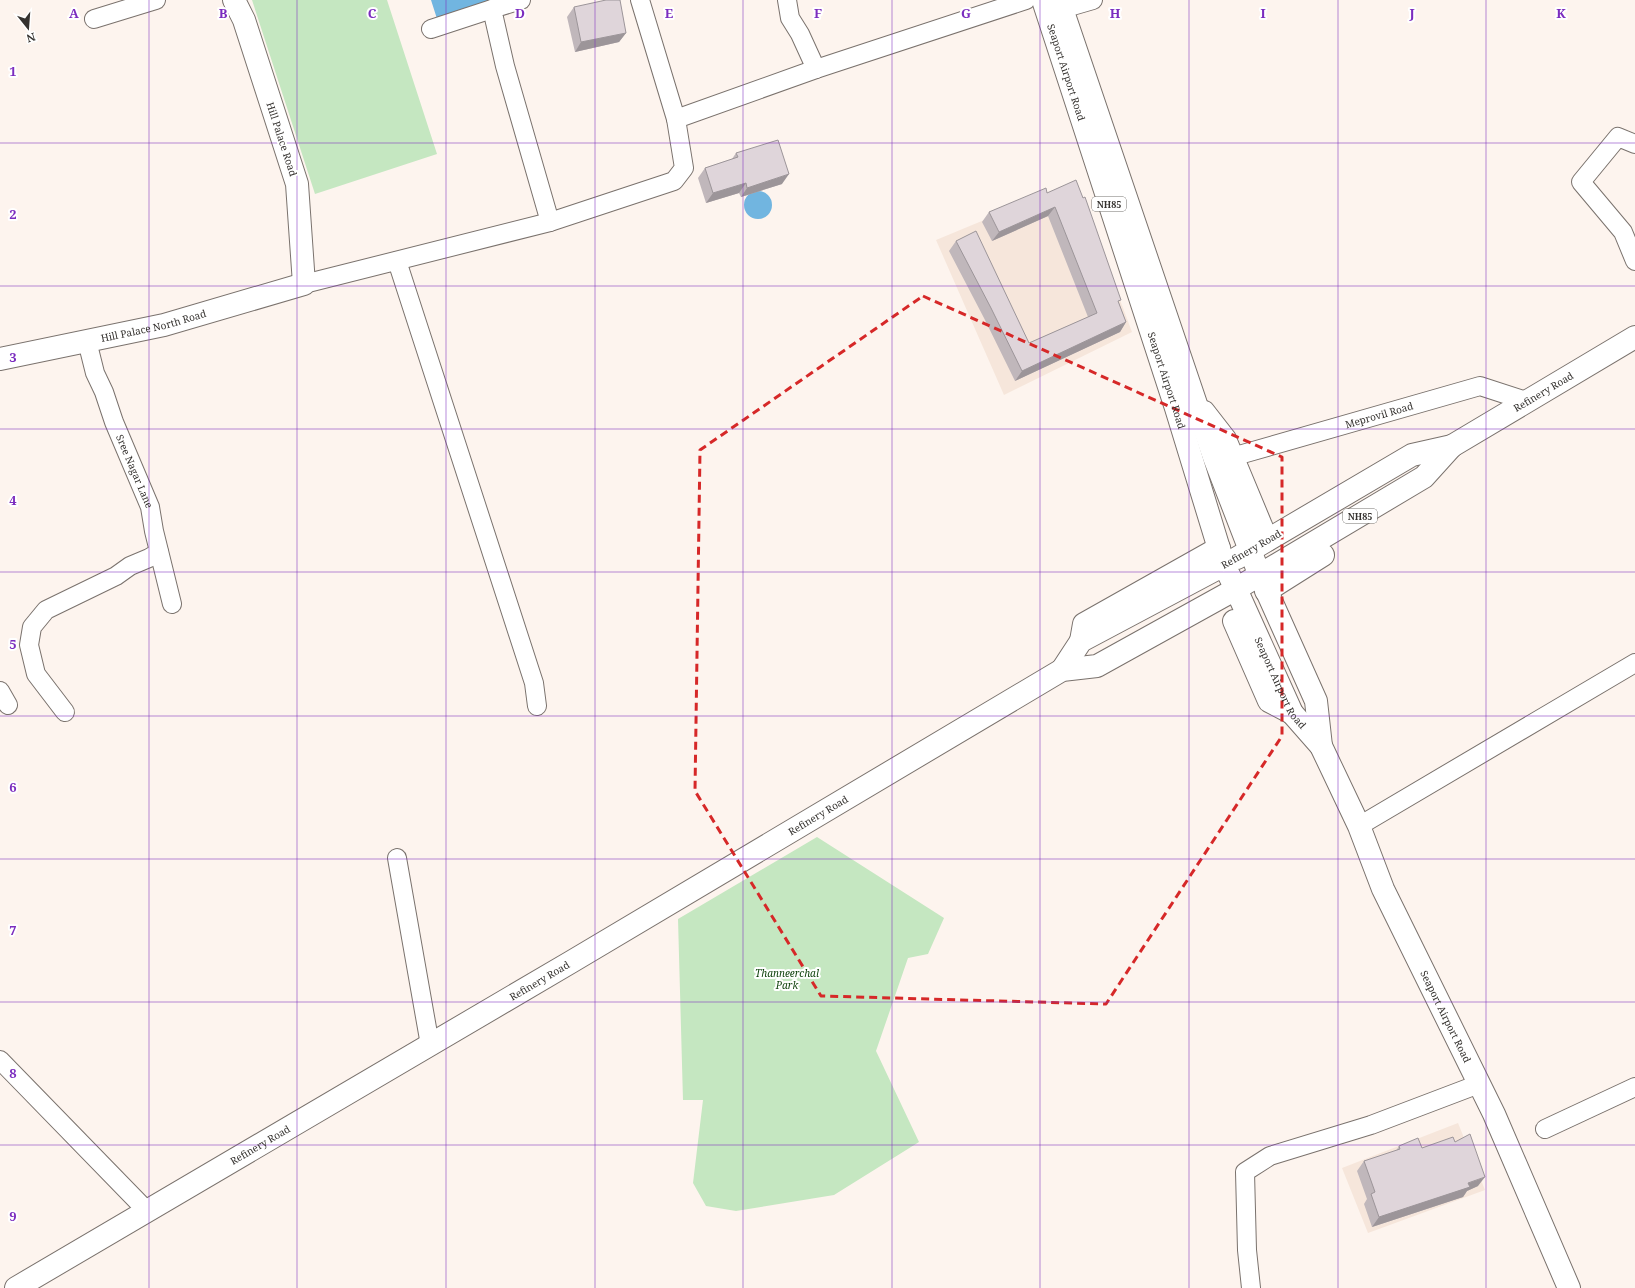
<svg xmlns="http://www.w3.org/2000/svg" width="1635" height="1288" font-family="'Noto Serif',serif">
<rect width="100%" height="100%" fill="#fdf4ee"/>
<!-- built -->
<path fill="#f6e6db" d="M1076,182L1132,332L1004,395L936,240Z
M1458,1123L1485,1190L1368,1233L1342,1168Z"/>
<!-- green -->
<path fill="#c5e7c1" d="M252,0H387L437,154L315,194Z
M817,837L944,918L928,954L908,958L876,1051L919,1142L834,1195L736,1211L706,1206L693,1183L703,1100H683L678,919Z"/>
<!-- water -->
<path fill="#71b5e0" d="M431,0H507L439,25Z
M744 205a14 14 0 1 1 28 0a14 14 0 1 1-28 0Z"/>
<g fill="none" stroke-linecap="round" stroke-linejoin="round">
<defs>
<g id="minor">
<path d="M521,0L492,9L505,66L550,222"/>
<path d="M640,0L676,119"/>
<path d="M787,0L790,18L800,34L816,69"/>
<path d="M1062,9L1093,0"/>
<path d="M94,19L156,0"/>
<path d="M431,29L492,9"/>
<path d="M1635,144L1618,137L1581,182L1623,232L1635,261"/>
<path d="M397,261L534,683L537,706"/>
<path d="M304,284L550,222L674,181L684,168L676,119L816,69L1026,0"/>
<path id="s1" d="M87,341L95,373L104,392L114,422L150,507L154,531L172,604"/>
<path id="s2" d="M1232,457L1480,386L1526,401"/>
<path d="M0,691L8,705"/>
<path d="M65,712L36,674L29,645L32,627L46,610L116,576L130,566L149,558L159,552"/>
<path d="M1359,826L1635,663"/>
<path d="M397,858L430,1045"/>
<path d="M0,1060L147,1211"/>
<path d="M1545,1129L1635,1087"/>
<path d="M1251,1288L1247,1250L1245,1172L1270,1156L1371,1125L1479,1084"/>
</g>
<g id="secondary">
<path id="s3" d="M0,359L164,325L304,284L297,184L244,20L234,0"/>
<path d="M1062,670L1081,641L1224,565"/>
<path id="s4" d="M16,1288L571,962L1062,670L1097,666L1236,589"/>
</g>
<g id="primary">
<path d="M1260,576L1316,701L1321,746"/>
<path id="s5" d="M1236,589L1292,713L1321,746L1359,826L1383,889L1494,1114L1569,1288"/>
<path d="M1234,621L1269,701L1292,713"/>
</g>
<g id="trunk">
<path id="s6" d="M1043,0L1176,408L1224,565L1236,589L1424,477L1452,446L1635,337"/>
<path d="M1059,0L1214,457L1260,576"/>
<path d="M1204,412L1225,439L1267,540"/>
<path d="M1237,558L1412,455L1452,446"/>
<path d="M1266,591L1323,555"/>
<path d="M1081,641L1084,624L1219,548"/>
</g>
</defs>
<!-- minor casing -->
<use href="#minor" stroke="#7a726d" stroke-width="20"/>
<!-- secondary casing -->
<use href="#secondary" stroke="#7a726d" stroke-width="24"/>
<!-- primary casing -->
<use href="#primary" stroke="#7a726d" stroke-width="24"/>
<!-- trunk casing -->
<use href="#trunk" stroke="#7a726d" stroke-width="24"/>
<!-- minor -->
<use href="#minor" stroke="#fff" stroke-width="18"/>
<!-- secondary -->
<use href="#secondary" stroke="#fff" stroke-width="22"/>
<!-- primary -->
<use href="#primary" stroke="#fff" stroke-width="22"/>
<!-- trunk -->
<use href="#trunk" stroke="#fff" stroke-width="22"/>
</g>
<!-- wall -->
<path fill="#c0b7bb" d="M574,7L626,33L619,42L575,52L567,17Z
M736,153L782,184L741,197L739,193L706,203L698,178L705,168L732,159Z
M1047,193L1119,303L1126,322L1120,332L1015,381L984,318L949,251L956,241L1029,343L1088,317L1048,216L992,241L982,222L989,212Z
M1455,1142L1478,1186L1467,1191L1463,1197L1372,1227L1364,1204L1367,1199L1357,1171L1364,1161L1396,1151L1399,1146L1422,1148Z"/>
<!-- shaded-wall -->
<path fill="#9c9599" d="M626,33L619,42L575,52L581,42Z
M789,174L782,184L741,197L747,188Z
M746,183L739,193L706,203L713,193Z
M1055,207L1048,216L992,241L999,232Z
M1126,322L1120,332L1015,381L1022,371Z
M1485,1177L1478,1186L1467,1191L1463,1197L1372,1227L1379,1217Z"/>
<!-- building -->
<path fill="#dfd5da" stroke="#9c9599" d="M606,0H620L626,33L581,42L574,7Z
M778,140L789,174L747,188L746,183L713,193L705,168L738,157L736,153Z
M1076,180L1083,198L1085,197L1121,300L1118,301L1126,322L1022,371L991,308L956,241L976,231L1029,343L1097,313L1055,207L999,232L989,212L1046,188L1047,193Z
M1470,1134L1485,1177L1468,1183L1470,1187L1379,1217L1371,1194L1375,1192L1364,1161L1400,1149L1399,1146L1418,1138L1422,1148L1453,1137L1455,1142Z"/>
<!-- marked area -->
<path fill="none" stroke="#d62828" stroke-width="3" stroke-dasharray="8 5" stroke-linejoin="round" d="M923,296L1282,457V736L1106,1004L821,996L695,791L700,450Z"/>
<!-- grid -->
<path fill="none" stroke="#7b2cbf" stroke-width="1" stroke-opacity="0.55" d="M149,0V1288M297,0V1288M446,0V1288M595,0V1288M743,0V1288M892,0V1288M1040,0V1288M1189,0V1288M1338,0V1288M1486,0V1288M0,143H1635M0,286H1635M0,429H1635M0,572H1635M0,716H1635M0,859H1635M0,1002H1635M0,1145H1635"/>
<g text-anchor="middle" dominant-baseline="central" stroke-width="4" stroke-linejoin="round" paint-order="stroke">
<!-- shield labels -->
<g fill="#fff" stroke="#72706d" stroke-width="1">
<rect x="1092" y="197" width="34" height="14" rx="3"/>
<rect x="1343" y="509" width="34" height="14" rx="3"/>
</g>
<g font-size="9" font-weight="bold" fill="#35322f">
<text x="1109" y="204">NH85</text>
<text x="1360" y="516">NH85</text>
</g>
<!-- street labels -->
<g font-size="10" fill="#35322f" stroke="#fff">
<text stroke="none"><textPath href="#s6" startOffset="76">Seaport Airport Road</textPath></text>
<text transform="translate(282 139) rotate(72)">Hill Palace Road</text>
<text stroke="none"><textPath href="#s3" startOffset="157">Hill Palace North Road</textPath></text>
<text stroke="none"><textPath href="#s6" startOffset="400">Seaport Airport Road</textPath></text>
<text stroke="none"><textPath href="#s6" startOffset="987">Refinery Road</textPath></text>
<text stroke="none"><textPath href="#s2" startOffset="153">Meprovil Road</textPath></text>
<text stroke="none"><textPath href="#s1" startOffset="139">Sree Nagar Lane</textPath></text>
<text transform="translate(1251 549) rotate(-30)">Refinery Road</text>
<text stroke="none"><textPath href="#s5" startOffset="104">Seaport Airport Road</textPath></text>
<text stroke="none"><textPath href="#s4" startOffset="931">Refinery Road</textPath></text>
<text stroke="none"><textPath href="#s4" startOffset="607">Refinery Road</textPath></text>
<text stroke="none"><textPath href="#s5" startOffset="478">Seaport Airport Road</textPath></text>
<text stroke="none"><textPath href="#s4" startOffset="283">Refinery Road</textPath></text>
</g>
<!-- park labels -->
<g font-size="10" font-style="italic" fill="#093d06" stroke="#fff">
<text x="787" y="973">Thanneerchal<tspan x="787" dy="12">Park</tspan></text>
</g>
</g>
<g font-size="13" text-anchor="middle" font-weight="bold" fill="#7b2cbf" stroke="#fff" stroke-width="4" stroke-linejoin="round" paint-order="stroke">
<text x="74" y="18">A</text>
<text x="223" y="18">B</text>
<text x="372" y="18">C</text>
<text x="520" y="18">D</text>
<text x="669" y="18">E</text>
<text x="818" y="18">F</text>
<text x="966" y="18">G</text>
<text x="1115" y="18">H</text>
<text x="1263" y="18">I</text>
<text x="1412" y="18">J</text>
<text x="1561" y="18">K</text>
<text x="13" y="76">1</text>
<text x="13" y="219">2</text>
<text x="13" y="362">3</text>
<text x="13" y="505">4</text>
<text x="13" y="649">5</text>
<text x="13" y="792">6</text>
<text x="13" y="935">7</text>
<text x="13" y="1078">8</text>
<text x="13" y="1221">9</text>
</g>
<!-- north arrow -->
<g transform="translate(28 28) rotate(163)" stroke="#ffffff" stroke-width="3" paint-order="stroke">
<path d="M0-3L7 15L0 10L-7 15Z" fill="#35322f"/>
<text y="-6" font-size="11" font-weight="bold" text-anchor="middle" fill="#35322f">N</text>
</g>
</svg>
